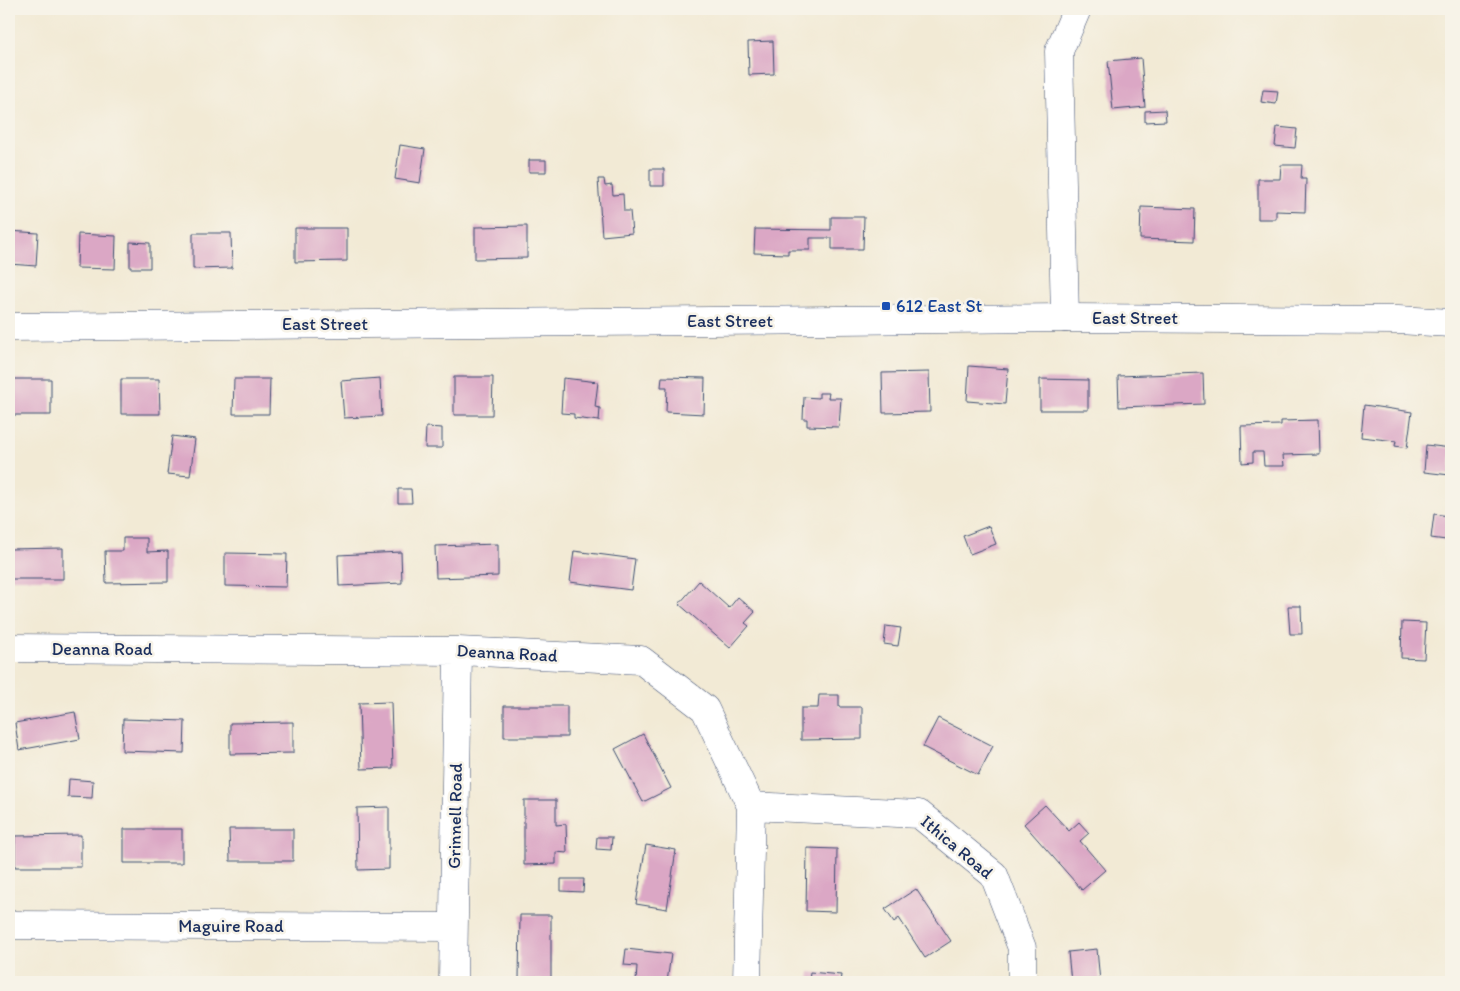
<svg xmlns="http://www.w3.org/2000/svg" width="1460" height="991" font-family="Itim,sans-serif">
<rect width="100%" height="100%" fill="#f7f3e8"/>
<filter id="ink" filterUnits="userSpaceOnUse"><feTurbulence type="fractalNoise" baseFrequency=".02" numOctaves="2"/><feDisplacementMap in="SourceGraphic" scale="10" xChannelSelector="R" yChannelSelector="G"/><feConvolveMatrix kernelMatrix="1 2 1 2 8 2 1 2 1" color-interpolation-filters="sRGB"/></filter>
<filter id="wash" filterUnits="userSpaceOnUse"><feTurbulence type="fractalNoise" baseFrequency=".0096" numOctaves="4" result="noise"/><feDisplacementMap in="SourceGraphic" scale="20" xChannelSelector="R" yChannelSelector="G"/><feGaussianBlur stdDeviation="1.12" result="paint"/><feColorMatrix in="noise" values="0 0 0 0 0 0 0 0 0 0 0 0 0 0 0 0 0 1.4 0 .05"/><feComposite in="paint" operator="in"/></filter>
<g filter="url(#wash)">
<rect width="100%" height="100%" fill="#f2ead5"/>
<g id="blocks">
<!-- building -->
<path fill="#dba7c5" d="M773,41L774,74L749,75L748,42Z
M1141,58L1145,107L1113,110L1108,61Z
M1263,90L1278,91L1276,104L1261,102Z
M1165,110L1166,121L1145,122V111Z
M1277,127L1297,129L1295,148L1275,146Z
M400,145L425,149L420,183L395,179Z
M529,160H546V172H529Z
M1281,165H1302L1301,179H1306L1305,212L1276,211V219H1258V179H1280Z
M650,169H664V186H650Z
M598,179H604L605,186L612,185L613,195L623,194L624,211H630L632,233L602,236Z
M1141,207L1195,209L1194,241L1140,239Z
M831,217H864L863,249H832V238H810V250H788V254L754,253L755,229L831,230Z
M1451,222V238L1447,237Z
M527,226V258L475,259V227Z
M295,228H347V261L295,262Z
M9,231L38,233L36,266L9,264Z
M193,233H231L232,268L193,269Z
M78,234L116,236L115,269L77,268Z
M130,242L150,243V268H130Z
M969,366L1008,369L1005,404L967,401Z
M929,372L930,412L883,413L882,373Z
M1203,373L1204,404L1119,407L1118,376Z
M454,377H493L492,415H454Z
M662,377L705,378L704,414L666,412L667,387H661Z
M380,378L382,416L344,418L341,381Z
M563,378L598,382L595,407L600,408L599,421L574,418V414L561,413Z
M13,379H51V415H13Z
M121,379H159L160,414H121Z
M234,379H270L269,414H233Z
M1040,379L1088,380V410H1040Z
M819,393H829L828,398H841L839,427L807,426V419H803L804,397L819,398Z
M1364,405L1412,412L1407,448L1395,446L1396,441L1361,437Z
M1318,420L1319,454L1283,455L1284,466H1264L1263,452H1253V462L1242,463L1241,426L1281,425V421Z
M426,427L442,428V448H425Z
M172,436L195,439L190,476L167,474Z
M1426,445L1451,448L1450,475L1424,472Z
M398,489H411L412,503H398Z
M1434,514L1449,516L1446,540L1431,538Z
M989,526L996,544L970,554L963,536Z
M123,538H147V552L168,551V582L106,583L105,551H123Z
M498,544V576L436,578L435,546Z
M63,548V579H9V549Z
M574,551L635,559L631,590L570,582Z
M401,552L402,583L339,586L338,555Z
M225,553L287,554L286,587L225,586Z
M699,581L729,608L738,597L755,612L745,623L749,626L730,648L679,604Z
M1288,606H1301L1302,634H1290Z
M1402,622L1426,623L1424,659L1401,658Z
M886,626L901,628L898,646L884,644Z
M819,695H839V707H862V739L801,740V708H818Z
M391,702L393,768L361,769L359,703Z
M504,706H567V737H504Z
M75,712L80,739L19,750L15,723Z
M938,718L993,746L978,775L923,747Z
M123,719L185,721L184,753L122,751Z
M293,722V753L230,754V723Z
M643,734L671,788L643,802L615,749Z
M69,779L93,781L92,798L68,797Z
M524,800H556V825L566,824L567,853L556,852V864L524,865Z
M1045,805L1069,831L1079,822L1089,833L1080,841L1105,870L1082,890L1024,824Z
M389,807V869L358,870L357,808Z
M124,829H182V863H124Z
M229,829H293V861H230Z
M81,835V867H15V836Z
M597,837H612L611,850L596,849Z
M646,845L676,850L667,909L636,904Z
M807,848L837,849L836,912L806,911Z
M561,879H584L583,892L561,891Z
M916,889L951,941L925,958L899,918L894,922L885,909Z
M520,915H551V980H519Z
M626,949L671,954L667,982H636L637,966L624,965Z
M1097,949L1100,982H1071L1068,952Z
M810,972L841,975L840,982H809Z"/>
</g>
</g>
<g filter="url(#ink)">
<use href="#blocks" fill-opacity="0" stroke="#3b4b70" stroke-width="1"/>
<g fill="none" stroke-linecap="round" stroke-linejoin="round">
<defs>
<path id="minor" d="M1065,318L1059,51L1077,9
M9,648L458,651L641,660L705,709L751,806L747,982
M751,806L919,814L994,875L1022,948V982
M9,925L452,927
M453,982L458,651"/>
<path id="tertiary" d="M9,327L1065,318L1398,320L1451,323"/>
</defs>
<!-- minor casing -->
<use href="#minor" stroke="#3b4b70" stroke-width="29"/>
<!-- tertiary casing -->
<use href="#tertiary" stroke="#3b4b70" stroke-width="29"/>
<!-- minor -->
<use href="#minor" stroke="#fff" stroke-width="28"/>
<!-- tertiary -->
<use href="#tertiary" stroke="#fff" stroke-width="28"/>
</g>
</g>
<!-- markers -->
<rect fill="#1a4fb4" stroke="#f7f3e8" stroke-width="2" x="881" y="301" width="10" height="10" rx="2.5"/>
<g text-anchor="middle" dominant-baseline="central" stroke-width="5" stroke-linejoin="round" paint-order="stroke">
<!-- transit labels -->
<g font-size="18" fill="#164399" stroke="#f7f3e8" text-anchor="start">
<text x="896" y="306">612 East St</text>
</g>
<!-- street labels -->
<g font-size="18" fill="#1b2f5e" stroke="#f7f3e8">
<text x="1135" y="318">East Street</text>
<text x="730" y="321">East Street</text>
<text x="325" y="324">East Street</text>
<text x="102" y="649">Deanna Road</text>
<text transform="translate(507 653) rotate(3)">Deanna Road</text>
<text transform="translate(455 816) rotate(-89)">Grinnell Road</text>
<text transform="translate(957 847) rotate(40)">Ithica Road</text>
<text x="231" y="926">Maguire Road</text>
</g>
</g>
<!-- margin -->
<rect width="1460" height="991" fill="none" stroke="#f7f3e8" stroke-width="30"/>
</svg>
